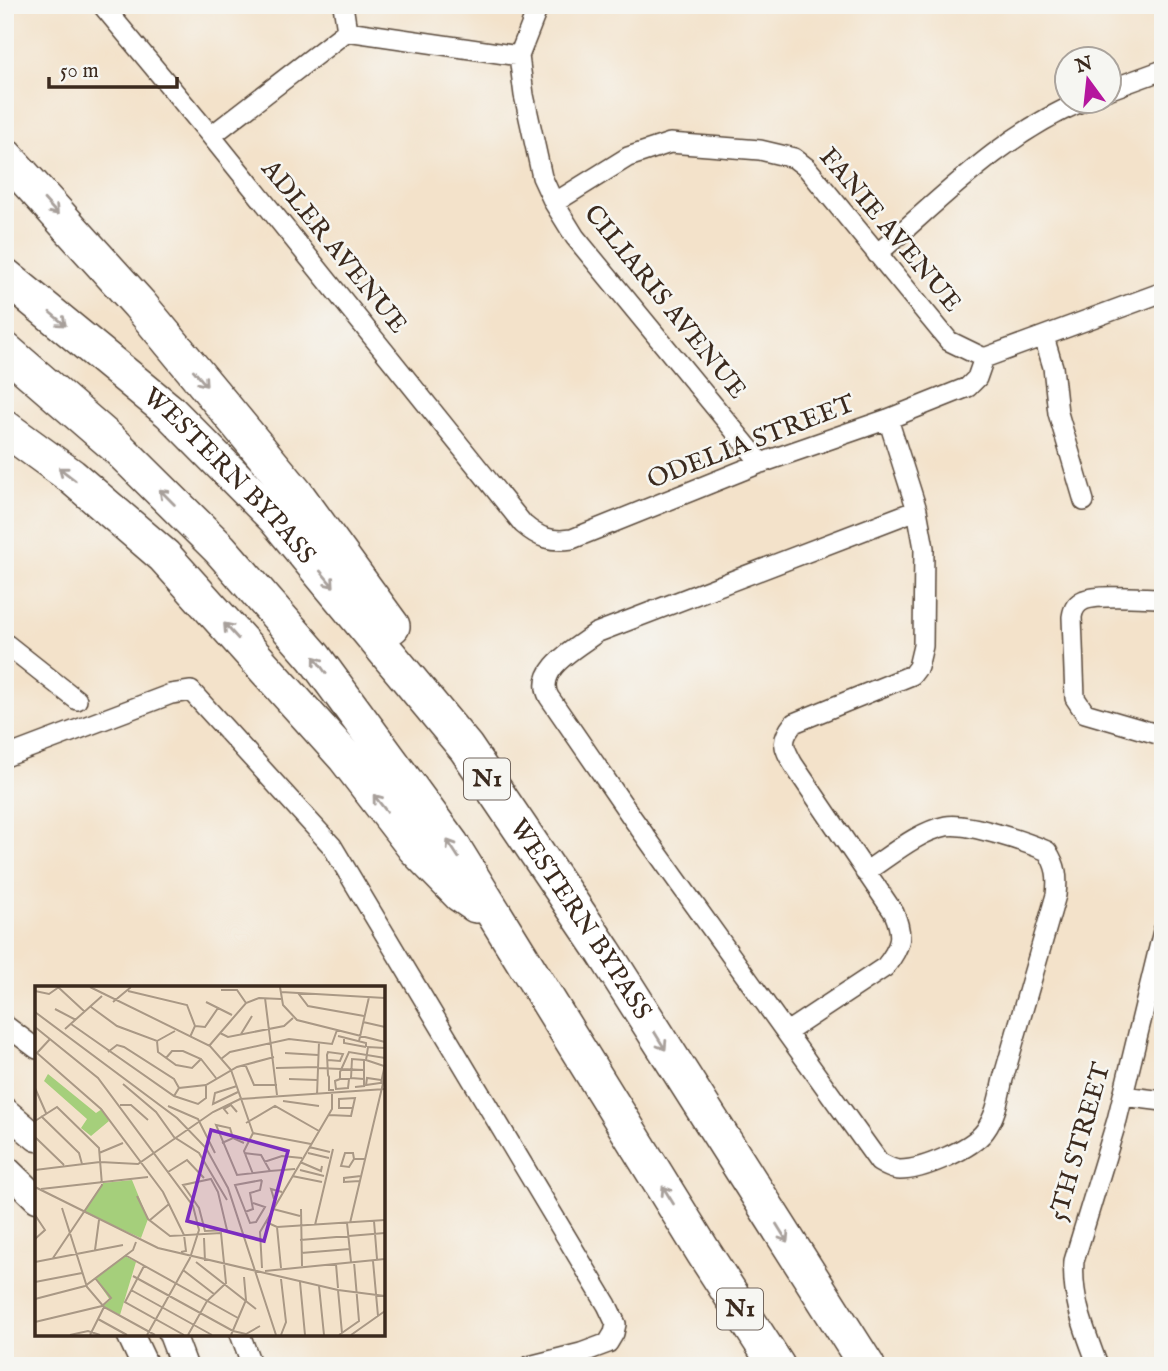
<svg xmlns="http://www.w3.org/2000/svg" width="1168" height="1371" font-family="'IM FELL English',serif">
<rect width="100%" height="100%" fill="#f6f6f2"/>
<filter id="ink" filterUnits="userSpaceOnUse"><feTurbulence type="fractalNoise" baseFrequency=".0143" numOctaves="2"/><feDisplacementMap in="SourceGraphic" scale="14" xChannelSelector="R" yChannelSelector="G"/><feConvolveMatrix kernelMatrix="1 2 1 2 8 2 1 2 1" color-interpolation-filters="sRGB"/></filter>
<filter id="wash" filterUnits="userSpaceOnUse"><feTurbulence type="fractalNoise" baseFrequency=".00686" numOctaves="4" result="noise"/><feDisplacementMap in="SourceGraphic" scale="28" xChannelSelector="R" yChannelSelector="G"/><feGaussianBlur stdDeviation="1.57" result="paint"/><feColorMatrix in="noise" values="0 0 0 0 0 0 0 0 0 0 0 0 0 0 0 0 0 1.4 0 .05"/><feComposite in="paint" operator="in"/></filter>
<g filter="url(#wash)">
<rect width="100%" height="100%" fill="#f3e2ca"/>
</g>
<g filter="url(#ink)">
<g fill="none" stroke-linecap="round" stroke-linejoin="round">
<defs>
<path id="street" d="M102,5L211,136L523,524C539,538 551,542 572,539L761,463L888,419L968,387L977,378L984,358
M343,5L347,31
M539,5L519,56L524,95L542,177L554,203L575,237L761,463
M1108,90L1163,70
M211,136L347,31L519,56
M554,203L628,157L670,143L760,150L794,158L807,168L949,341L984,358L1163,292
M877,254C941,199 1003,134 1081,102
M1044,337L1053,367L1058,413L1084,501
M5,643L77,700
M1157,734L1085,713L1075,698L1072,617C1073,609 1077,603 1084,600C1099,594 1145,598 1163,598
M5,757L171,694L191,691L332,846L607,1305L616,1324L614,1333L608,1343L581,1353L529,1366
M865,872C890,856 917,832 946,826C967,822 1026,842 1047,851C1057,866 1058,877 1056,895L1003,1079C999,1097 996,1116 985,1131C972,1149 922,1170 900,1170C893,1170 886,1166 879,1162L633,819L549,697C534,669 577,648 596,633L917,510
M5,1025L37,1049
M787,1032L885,967C901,947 904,936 894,913L793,764C783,746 780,740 794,723L912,675L918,667L923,646L924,548L917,510L888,419
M1123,1096L1163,1101
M240,1334L252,1366
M1098,1366C1085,1330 1071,1299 1074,1261L1117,1120L1163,931"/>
<path id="secondary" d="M5,1111L37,1138
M5,1168L37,1199
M130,1334L145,1366
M172,1334L184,1366"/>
<g id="highway">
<path d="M5,156L139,304L296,494L392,626"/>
<path id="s1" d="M5,276L169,411L276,519L466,748L604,952L867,1366"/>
<path d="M5,350L116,446L220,549L314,657L451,844L704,1253L777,1366"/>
<path d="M5,428L71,476L164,556L345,757L415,848L460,894L476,905"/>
</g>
</defs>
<!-- street casing -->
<use href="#street" stroke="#574638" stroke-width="22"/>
<!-- secondary casing -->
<use href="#secondary" stroke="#574638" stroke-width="29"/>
<!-- highway casing -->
<use href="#highway" stroke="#574638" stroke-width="38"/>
<!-- street -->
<use href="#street" stroke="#fff" stroke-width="19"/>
<!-- secondary -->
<use href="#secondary" stroke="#fff" stroke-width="26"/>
<!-- highway -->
<use href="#highway" stroke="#fff" stroke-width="35"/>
</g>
<!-- one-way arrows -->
<defs><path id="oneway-shaft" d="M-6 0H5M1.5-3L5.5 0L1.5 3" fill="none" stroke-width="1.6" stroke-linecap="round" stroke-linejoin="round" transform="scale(1.75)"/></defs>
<g stroke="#a79f9a">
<use href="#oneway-shaft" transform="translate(51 207) rotate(48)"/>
<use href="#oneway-shaft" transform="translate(58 319) rotate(40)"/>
<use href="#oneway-shaft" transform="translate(200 378) rotate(50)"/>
<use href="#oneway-shaft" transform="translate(67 474) rotate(-142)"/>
<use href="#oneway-shaft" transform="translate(167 497) rotate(-135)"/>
<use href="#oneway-shaft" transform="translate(327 579) rotate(50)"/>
<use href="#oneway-shaft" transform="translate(231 631) rotate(-132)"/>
<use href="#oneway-shaft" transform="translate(320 665) rotate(-126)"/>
<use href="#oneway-shaft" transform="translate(380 803) rotate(-128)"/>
<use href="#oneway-shaft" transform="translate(453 849) rotate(-123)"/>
<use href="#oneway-shaft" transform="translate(660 1041) rotate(58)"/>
<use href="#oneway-shaft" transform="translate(668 1195) rotate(-122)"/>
<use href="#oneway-shaft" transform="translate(782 1233) rotate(58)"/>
</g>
</g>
<g text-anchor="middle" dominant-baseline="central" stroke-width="5" stroke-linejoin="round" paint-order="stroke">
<!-- shield labels -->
<g fill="#f6f6f2" stroke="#73675e" stroke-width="2">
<rect x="464" y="758.5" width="46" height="41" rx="5"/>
<rect x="717" y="1288.5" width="46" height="41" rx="5"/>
</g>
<g font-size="24" font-weight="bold" fill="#3b2a1e">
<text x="487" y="779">N1</text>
<text x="740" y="1309">N1</text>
</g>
<!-- street labels -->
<g font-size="26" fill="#3b2a1e" stroke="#f6f6f2">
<text transform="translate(890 230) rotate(50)">FANIE AVENUE</text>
<text transform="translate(334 247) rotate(51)">ADLER AVENUE</text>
<text transform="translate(665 302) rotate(51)">CILIARIS AVENUE</text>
<text transform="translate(751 442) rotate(-21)">ODELIA STREET</text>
<text stroke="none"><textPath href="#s1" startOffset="301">WESTERN BYPASS</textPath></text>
<text stroke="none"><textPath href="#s1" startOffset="868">WESTERN BYPASS</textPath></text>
<text transform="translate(1080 1142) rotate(-74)">5TH STREET</text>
</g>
</g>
<!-- overview -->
<g transform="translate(35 986)">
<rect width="350" height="350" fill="#f3e2ca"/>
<path d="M13,88L61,127L67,123L74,135L56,150L46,142L52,133L9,95ZM97,194L113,233L106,252L48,226L68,197ZM90,270L101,276L85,329L68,320L75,314L60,292Z" fill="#a5cf7b"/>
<path fill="none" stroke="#a99885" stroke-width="2" d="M23,1L50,26M55,1L175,60L196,84L218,147L276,158M245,1L248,19L262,34L350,56M186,4H202L211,17M0,5L14,8L24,1M93,5L152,19L160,40L155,51M246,6L350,12M263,7L273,20L329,30M230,12L242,109M78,16L96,1M171,16L197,29M56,21L82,40L122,55L140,45M20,23L41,34M0,26L142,132L171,162L193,202L241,349M328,36L350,41M36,38L139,110L163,118L171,112V99M160,40L170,41L183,22M0,41L63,92L158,220L164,244L155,272M30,43L67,10M185,47L193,51L249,40L258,32M206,48L217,30M303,50L331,57V61M309,51V57L331,61M15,53L2,67L66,123L128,206L149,249L151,265L146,266M122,55L123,66L141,79L157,82L166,73M324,55L334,11M174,60L211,17L224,12L246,13M73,66L82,59L89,61L139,93L144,102M250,67L283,69M131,72L137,65H148L166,73L181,92M186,73L195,66L254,53L297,58L302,44M293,74L305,75L308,68L293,66L292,69L293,89L294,91V104H299M210,78L219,99H242M241,82L283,81M283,82L329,84V100L320,101M254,93L282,94M305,93L300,95L301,103L313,102L314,93H305V86L314,66L350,72M329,93L316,92L317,73L329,74V84M346,94L332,92L331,99L345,97H346L349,83V80L331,74L333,61L350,62M88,98L121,126L139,151L164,167L192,214M202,100L180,107L178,118L203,106M0,102L11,127M282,109L284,56M139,110L144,102L171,99L202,81L239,71M248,115L284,120M85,119H96L113,134M133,120L163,133L180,167M193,128L189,123L196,119L202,126M294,129L316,130L320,112L304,113V122H317M6,130L44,167L47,178M0,135L22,121L64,162L67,199L18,272M211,137L240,120L284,145M0,151L29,179M198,152L195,142L181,139L202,189L235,185M187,157L198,152L209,157M274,161L295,166M64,167L88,157M209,167L226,169L235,185L260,183M273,167L294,172M319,173L318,167H310L306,180L314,181L319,173H330M229,176L247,170L267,172M265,176L286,185L287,180M0,184L65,176L103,178L178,126L205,113L350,103M265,184L289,190M133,186L152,174L169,192M218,188L209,165L218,147M257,190L287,196M176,193L183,206L192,244L170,245L164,222L148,199ZM325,195L309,196V192L326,190M0,201L123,262L303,304L350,310M6,203L113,191M102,210L113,233L135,250L186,247L191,297L172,315L153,349M239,213L236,203L247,206M218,217L230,221L221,236L215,237L200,199L227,194M27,222L52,301L69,321L120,349M238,223L265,230M266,223L267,280M210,226L218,223L215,207L225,204L227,194M0,229L10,244L0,253M115,234L134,218M339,235L342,273M231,236L242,241L350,234M312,237L316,276M315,237L350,89M280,239L298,163M242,241L246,282M169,252L170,275M265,254L350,247M60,264L64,234M266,267L315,263M90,269L203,332M338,275L343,330M0,276L88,259M161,276L221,323M301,278L303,302M109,280L90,316L149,349M227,282L225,246L297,123V107M148,284L179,308M230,285L350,273M98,290L198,345L211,348L225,340M0,296L47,287M265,296L270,349M284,300L289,349M96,304L177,349M303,304L307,347M0,313L50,300L98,264L101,256M63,333L92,349M0,336L67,320L76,312L60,292M35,349L53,345L65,349M55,349L69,321M112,349L155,272M196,349L211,314L209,291M246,349L251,336L246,293M304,349L324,335L319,276M316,349L350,325"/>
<path fill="#7b2cbf" fill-opacity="0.15" stroke="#7b2cbf" stroke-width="3.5" d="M176,144L253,165L229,255L152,235Z"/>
<rect width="350" height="350" fill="none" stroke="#3b2a1e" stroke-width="3.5"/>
</g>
<!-- margin -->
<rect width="1168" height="1371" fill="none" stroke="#f6f6f2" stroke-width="28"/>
<!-- north arrow -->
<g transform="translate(1088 80) rotate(345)"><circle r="33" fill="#f6f6f2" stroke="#aba49d" stroke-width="2"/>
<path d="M0-5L12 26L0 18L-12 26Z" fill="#b5179e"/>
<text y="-10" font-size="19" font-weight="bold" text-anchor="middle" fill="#3b2a1e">N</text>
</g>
<!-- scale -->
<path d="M49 77v10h128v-10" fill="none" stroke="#3b2a1e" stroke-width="3.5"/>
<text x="60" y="77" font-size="21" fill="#3b2a1e" stroke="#f6f6f2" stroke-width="5" paint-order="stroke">50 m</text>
</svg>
